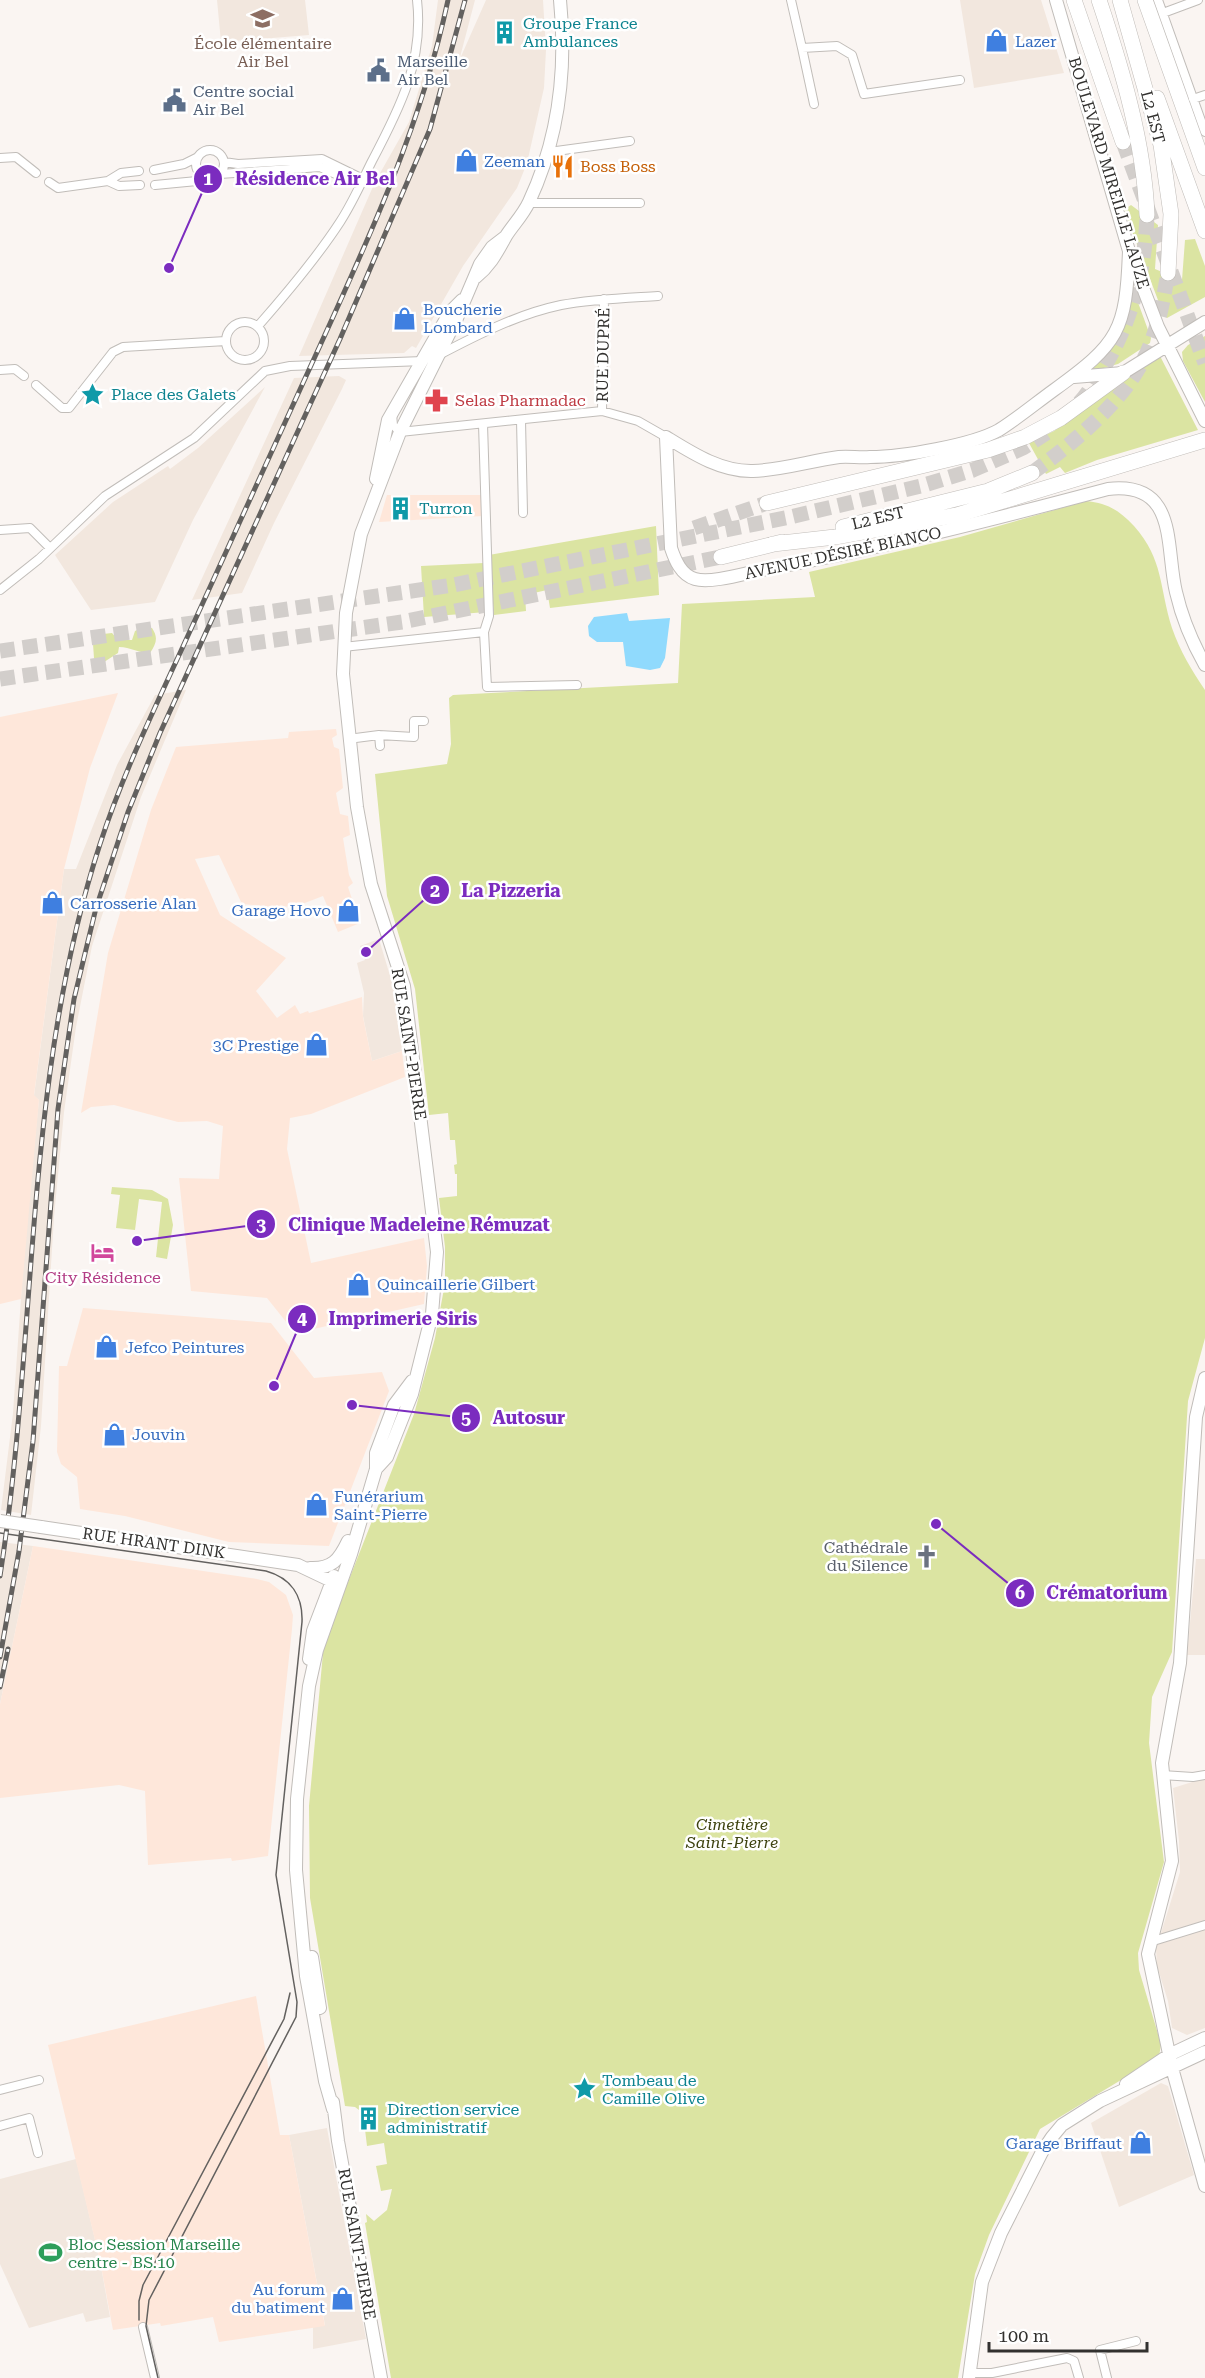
<svg xmlns="http://www.w3.org/2000/svg" width="1205" height="2378" font-family="'Roboto Serif',serif">
<rect width="100%" height="100%" fill="#faf5f2"/>
<!-- built -->
<path fill="#f2e7de" d="M217,0H305L309,35L221,42Z
M438,0H475L459,61L486,0H543L546,50L544,88L527,163L517,188L463,266L416,348L412,346L404,353L299,356L375,182L409,122L432,46Z
M960,0H1041L1064,73L974,88Z
M339,376L346,380L342,389L274,523L242,593L192,600L294,378Z
M265,387L193,520L155,602L91,610L55,555L113,502L168,466L170,469L198,448Z
M186,690L141,797L92,946L76,1027L64,1112L54,1217L41,1426L31,1515L1,1510L13,1413L27,1212L39,1100L34,1096L64,869H76L117,765L155,695Z
M379,939L394,989L402,1051L372,1061L363,1016L364,993L357,963L365,960L360,946Z
M0,1542L33,1546L0,1704Z
M1196,1559H1205V1655H1187Z
M1205,1778V2028L1187,2035L1172,2028L1168,2001L1157,1966L1156,1949L1180,1872L1179,1841L1173,1788Z
M1161,2083L1168,2086L1194,2175L1119,2207L1091,2123Z
M327,2128L366,2339L313,2349V2327L325,2325L289,2135Z
M76,2159L100,2261L110,2317L86,2322L83,2313L29,2328L0,2264V2179Z"/>
<!-- industrial -->
<path fill="#fee7da" d="M387,495H482L483,516L379,522Z
M118,693L90,768L64,869L34,1095L39,1100L21,1299L0,1304V717Z
M336,729L337,735L332,738L334,747L339,749L343,788L336,793L340,814L348,816L350,835L343,838L349,875L353,883L348,887L360,923L338,932L323,896L297,906L275,907L242,904L219,855L195,859L220,915L286,958L256,991L277,1018L295,1005L300,1014L308,1011L309,1013L362,997L363,1017L372,1061L402,1051L405,1077L311,1114L290,1118L287,1149L311,1263L424,1238L427,1266L424,1304L309,1330L305,1320L287,1323L267,1298L191,1291L179,1178L219,1179L223,1126L207,1121L178,1122L114,1105L91,1107L81,1113L108,953L151,810L176,747L288,738L289,732Z
M83,1308L271,1323L314,1378L382,1372L389,1391L329,1546L229,1542L125,1516L80,1509L77,1477L61,1464L57,1452L59,1366H67Z
M33,1546L257,1579L269,1582L286,1595L293,1615L292,1629L268,1856L232,1861L231,1858L148,1865L145,1791L119,1785L0,1798V1704Z
M256,1996L280,2135H289L325,2326L219,2342L213,2317L161,2326L160,2323L113,2330L100,2261L48,2045Z"/>
<!-- green -->
<path fill="#dbe4a2" d="M1131,205L1158,225L1155,269L1182,280L1185,240L1195,239L1205,266V297L1167,318L1164,316L1124,210Z
M1132,286L1151,338L1150,343L1118,364L1089,372Z
M1205,336V402L1183,361L1182,352L1188,345Z
M1160,356L1198,430L1097,460L1065,473L1060,467L1046,474L1029,443L1054,431Z
M1086,501C1107,503 1119,510 1134,526C1164,560 1159,587 1172,628C1180,651 1192,671 1205,690V1338L1188,1401L1172,1652L1152,1697L1149,1743L1164,1862L1138,1953L1139,1970L1161,2044L1159,2057L1040,2129L989,2235L975,2274L958,2378H391L365,2223L367,2222L366,2214L374,2221L387,2210L392,2189L381,2191L376,2166L387,2164L384,2143L367,2146L363,2113L355,2107L345,2106L310,1898L309,1806L323,1653L328,1633L414,1414L435,1338L445,1283V1247L439,1198L457,1196V1174H455L454,1165L457,1164L455,1140H450L448,1113L429,1115L415,989L387,896L375,774L447,764L451,744L449,698L453,695L678,683L682,604L815,597L809,572L960,537Z
M656,526L659,595L550,608L547,590L525,595L526,611L494,615L489,555Z
M484,563L486,612L424,617L421,566Z
M141,628H152C158,637 157,643 150,653C137,653 131,647 119,647L118,653L101,664L94,658L93,644L103,634L112,633L118,640H132L135,631Z
M112,1187L152,1190L168,1199L173,1225L167,1259L156,1257L162,1202L139,1199L135,1230L116,1228L120,1195L111,1194Z"/>
<!-- water -->
<path fill="#90dafd" d="M627,613L629,621L670,618L665,658L660,668L650,670L626,666L623,642H597L589,636L588,626L594,617Z"/>
<g fill="none" stroke-linecap="round" stroke-linejoin="round">
<!-- highway-tunnel -->
<path stroke="#d2cecb" stroke-width="15" stroke-dasharray="15 8" stroke-linecap="butt" d="M1123,142L1205,363
M1079,403C1089,393 1095,380 1103,369C1132,320 1145,271 1147,215
M1032,473C1077,440 1133,395 1152,340C1160,319 1164,295 1168,273
M694,528L767,503
M0,651L453,585L790,517L921,486L973,470L1023,448L1051,430
M0,679L402,622L721,557"/>
<defs>
<path id="street" d="M791,0L802,48L837,46L852,55L864,94L960,80
M1158,0L1205,132
M1163,13L1198,0
M802,48L814,104
M1193,99L1205,95
M196 164a14 14 0 1 1 28 0a14 14 0 1 1-28 0Z
M549,152L630,141
M0,158L16,157L36,173
M224,162L238,164L322,159L363,179
M154,170L184,164L198,157
M220,174L320,167L360,185
M108,181L119,186L140,185
M49,182L58,188L108,181L121,173L139,171
M155,185L197,181L204,177
M528,203H640
M226 341a19 19 0 1 1 38 0a19 19 0 1 1-38 0Z
M258,326C287,293 316,259 340,222C353,202 362,181 372,161C400,108 424,61 417,0
M437,356C477,335 518,314 561,305C593,299 626,298 658,296
M0,370L15,369L24,376
M36,385L62,408H69L113,352L123,347L226,341
M602,411L604,299
M392,414L393,425L400,432L602,411L638,421L666,437
M521,420L523,513
M483,424L489,616L484,632L487,687L577,685
M0,530L30,528L50,548
M0,590L39,559L105,496L194,438L265,371L290,366L423,361
M343,647L484,632
M379,735L380,746
M348,739L379,735L414,737V721H424
M1162,1775L1193,1777L1205,1775
M1150,1942L1205,1925
M0,2090L39,2080
M0,2126L29,2118L38,2153
M143,2327L155,2378
M970,2373H992L1067,2358L1074,2361L1079,2378
M1107,2378L1100,2350L1136,2341"/>
<path id="secondary" d="M1056,0L1129,251L1158,327L1205,421
M476,277C491,265 497,252 506,236C513,225 523,215 529,202C559,138 567,70 560,0
M1074,377L1123,373L1205,322
M666,437L671,548C675,560 681,575 695,579C712,584 749,572 767,569C882,548 995,519 1108,489C1179,481 1165,547 1176,592C1182,618 1192,642 1205,665
M666,437C692,453 721,472 753,471C782,470 810,461 839,457C849,456 860,458 870,457C902,457 972,445 999,430C1018,418 1036,403 1054,390C1119,343 1126,331 1129,251
M376,479L388,420L450,312L462,300
M1205,1378L1196,1417L1180,1663L1162,1763L1172,1861L1148,1954L1172,2068L1205,2186
M376,1469L387,1457L412,1394L432,1314L437,1252L404,986L371,884L357,807L343,674L346,613L361,534L400,432L457,318L480,264L492,247L505,237
M41,1527L298,1565L340,1585
M310,1568C332,1569 339,1560 348,1541
M309,1659L313,1631L334,1576
M312,1957L320,2008
M1126,2084L1169,2055L1205,2038
M333,2102L338,2141L381,2378
M333,2109L325,2081L306,1976L296,1870L297,1799L309,1686L317,1650L351,1554L376,1469V1453L394,1405L412,1381
M969,2378L982,2282L1001,2233L1042,2152L1052,2137L1062,2125L1100,2101L1205,2052"/>
<path id="highway" d="M1074,0L1123,142
M1099,0C1122,69 1144,142 1147,215
M1120,0L1161,145L1171,214L1168,273
M1145,0L1205,168
M1157,98L1205,231
M767,503L988,450L1025,437L1061,418L1123,373
M843,527L988,491L1032,473
M773,544L835,537L957,515L1205,440
M721,557L782,542"/>
</defs>
<!-- street casing -->
<use href="#street" stroke="#c1bdb9" stroke-width="10"/>
<!-- secondary casing -->
<use href="#secondary" stroke="#c1bdb9" stroke-width="14"/>
<!-- highway casing -->
<use href="#highway" stroke="#c1bdb9" stroke-width="16"/>
<!-- street -->
<use href="#street" stroke="#fff" stroke-width="8"/>
<!-- secondary -->
<use href="#secondary" stroke="#fff" stroke-width="12"/>
<!-- highway -->
<use href="#highway" stroke="#fff" stroke-width="15"/>
<!-- tram -->
<path stroke="#63615f" stroke-width="1.5" d="M0,1533L266,1571C291,1578 303,1596 302,1622L276,1875L297,2002L296,2017L149,2300L146,2326L158,2378
M139,2320V2301L143,2285L284,2019L290,1993"/>
<defs>
<path id="rail" d="M0,1576C38,1333 23,1081 100,844C121,779 151,716 180,653C226,552 272,451 318,350C370,236 422,123 448,0
M0,1657L19,1551L33,1441L58,1109L74,999L96,908L128,812L160,733L340,339L430,129L465,0
M0,1687L8,1649"/>
</defs>
<!-- rail casing -->
<use href="#rail" stroke="#63615f" stroke-width="5"/>
<!-- rail -->
<use href="#rail" stroke="#fff" stroke-width="3" stroke-dasharray="9" stroke-linecap="butt"/>
<defs>
<path id="secondary-bridge" d="M0,1521L41,1527"/>
</defs>
<!-- secondary-bridge casing -->
<use href="#secondary-bridge" stroke="#c1bdb9" stroke-width="14" stroke-linecap="butt"/>
<!-- secondary-bridge -->
<use href="#secondary-bridge" stroke="#fff" stroke-width="12"/>
</g>
<!-- icons -->
<defs>
<symbol id="school-bare" viewBox="-9 -9 18 18"><path d="M0-5L7-2L0 1L-7-2ZM-4 1L0 2.5L4 1V4Q0 6-4 4Z" fill="#8d6e63" stroke="#fff" stroke-width="2.5" paint-order="stroke"/></symbol>
<symbol id="building-bare" viewBox="-9 -9 18 18"><path d="M-4-6H4V6H1V3H-1V6H-4ZM-2.5-4.3h1.7v1.8h-1.7ZM.8-4.3h1.7v1.8H.8ZM-2.5-1h1.7V.8h-1.7ZM.8-1h1.7V.8H.8Z" fill="#0f9aa8" stroke="#fff" stroke-width="2.5" paint-order="stroke"/></symbol>
<symbol id="shop-bare" viewBox="-9 -9 18 18"><path d="M-5-2.5h2.3a2.7 3.5 0 0 1 5.4 0H5L5.5 6h-11ZM-1.5-2.5h3a1.5 2.3 0 0 0-3 0Z" fill="#3f7fe0" stroke="#fff" stroke-width="2.5" paint-order="stroke"/></symbol>
<symbol id="civic-bare" viewBox="-9 -9 18 18"><path d="M-.6-6.5H3V-4.5H.6V-3L4-1V1h2V6H-6V1h2V-1L-.6-3ZM-1.2 2.5V6h2.4V2.5Z" fill="#5c6f8a" stroke="#fff" stroke-width="2.5" paint-order="stroke"/></symbol>
<symbol id="restaurant-bare" viewBox="-9 -9 18 18"><path d="M-5-6h1v4h1v-4h1v4h1v-4h1v5L-1.5 .5V6h-2V.5L-5-1ZM5-6V6H3V1.5H1.5Q1.5-4 5-6Z" fill="#e8710a" stroke="#fff" stroke-width="2.5" paint-order="stroke"/></symbol>
<symbol id="sight-bare" viewBox="-9 -9 18 18"><path d="M0-6L1.8-2.2L6-1.7L2.9 1.2L3.7 5.4L0 3.3L-3.7 5.4L-2.9 1.2L-6-1.7L-1.8-2.2Z" fill="#0f9aa8" stroke="#fff" stroke-width="2.5" paint-order="stroke"/></symbol>
<symbol id="pharmacy-bare" viewBox="-9 -9 18 18"><path d="M-2-6h4v4h4v4h-4v4h-4v-4h-4v-4h4Z" fill="#e0444e" stroke="#fff" stroke-width="2.5" paint-order="stroke"/></symbol>
<symbol id="hotel-bare" viewBox="-9 -9 18 18"><path d="M-6-4.5h1.5V1H6V5H4.5V3h-9V5H-6ZM-4 0a1.8 1.8 0 1 1 3.6 0ZM.5 0V-2.5h3Q6-2.5 6 0Z" fill="#d1479c" stroke="#fff" stroke-width="2.5" paint-order="stroke"/></symbol>
<symbol id="church-bare" viewBox="-9 -9 18 18"><path d="M-1.2-6h2.4v3.5h3.3v2.4h-3.3V6h-2.4V-.1h-3.3v-2.4h3.3Z" fill="#6b7280" stroke="#fff" stroke-width="2.5" paint-order="stroke"/></symbol>
<symbol id="stadium-bare" viewBox="-9 -9 18 18"><path d="M0-5a6.5 5 0 1 0 0 10a6.5 5 0 1 0 0-10ZM-3.5-1.8h7v3.6h-7Z" fill="#2e9e5b" stroke="#fff" stroke-width="2.5" paint-order="stroke"/></symbol>
</defs>
<g fill-rule="evenodd">
<use href="#school-bare" x="246" y="2" width="33" height="33"/>
<use href="#building-bare" x="488" y="16" width="33" height="33"/>
<use href="#shop-bare" x="980" y="24" width="33" height="33"/>
<use href="#civic-bare" x="362" y="54" width="33" height="33"/>
<use href="#civic-bare" x="158" y="84" width="33" height="33"/>
<use href="#shop-bare" x="450" y="144" width="33" height="33"/>
<use href="#restaurant-bare" x="546" y="150" width="33" height="33"/>
<use href="#shop-bare" x="388" y="302" width="33" height="33"/>
<use href="#sight-bare" x="76" y="378" width="33" height="33"/>
<use href="#pharmacy-bare" x="420" y="384" width="33" height="33"/>
<use href="#building-bare" x="384" y="492" width="33" height="33"/>
<use href="#shop-bare" x="36" y="886" width="33" height="33"/>
<use href="#shop-bare" x="332" y="894" width="33" height="33"/>
<use href="#shop-bare" x="300" y="1028" width="33" height="33"/>
<use href="#hotel-bare" x="86" y="1236" width="33" height="33"/>
<use href="#shop-bare" x="342" y="1268" width="33" height="33"/>
<use href="#shop-bare" x="90" y="1330" width="33" height="33"/>
<use href="#shop-bare" x="98" y="1418" width="33" height="33"/>
<use href="#shop-bare" x="300" y="1488" width="33" height="33"/>
<use href="#church-bare" x="910" y="1540" width="33" height="33"/>
<use href="#sight-bare" x="568" y="2072" width="33" height="33"/>
<use href="#building-bare" x="352" y="2102" width="33" height="33"/>
<use href="#shop-bare" x="1124" y="2126" width="33" height="33"/>
<use href="#stadium-bare" x="34" y="2236" width="33" height="33"/>
<use href="#shop-bare" x="326" y="2282" width="33" height="33"/>
</g>
<g text-anchor="middle" dominant-baseline="central" stroke-width="5" stroke-linejoin="round" paint-order="stroke">
<!-- culture labels -->
<g font-size="16" fill="#0d838f" stroke="#fff" text-anchor="start">
<text x="523" y="23">Groupe France<tspan x="523" dy="18">Ambulances</tspan></text>
<text x="111" y="394">Place des Galets</text>
<text x="419" y="508">Turron</text>
<text x="602" y="2080">Tombeau de<tspan x="602" dy="18">Camille Olive</tspan></text>
<text x="387" y="2109">Direction service<tspan x="387" dy="18">administratif</tspan></text>
</g>
<!-- shop labels -->
<g font-size="16" fill="#366cbe" stroke="#fff" text-anchor="start">
<text x="1015" y="41">Lazer</text>
<text x="484" y="161">Zeeman</text>
<text x="423" y="309">Boucherie<tspan x="423" dy="18">Lombard</tspan></text>
<text x="70" y="903">Carrosserie Alan</text>
<text x="331" y="910" text-anchor="end">Garage Hovo</text>
<text x="299" y="1045" text-anchor="end">3C Prestige</text>
<text x="377" y="1284">Quincaillerie Gilbert</text>
<text x="125" y="1347">Jefco Peintures</text>
<text x="132" y="1434">Jouvin</text>
<text x="334" y="1496">Funérarium<tspan x="334" dy="18">Saint-Pierre</tspan></text>
<text x="1122" y="2143" text-anchor="end">Garage Briffaut</text>
<text x="325" y="2289" text-anchor="end">Au forum<tspan x="325" dy="18">du batiment</tspan></text>
</g>
<!-- education labels -->
<g font-size="16" fill="#785e54" stroke="#fff">
<text x="263" y="43">École élémentaire<tspan x="263" dy="18">Air Bel</tspan></text>
</g>
<!-- service labels -->
<g font-size="16" fill="#4e5e75" stroke="#fff" text-anchor="start">
<text x="397" y="61">Marseille<tspan x="397" dy="18">Air Bel</tspan></text>
<text x="193" y="91">Centre social<tspan x="193" dy="18">Air Bel</tspan></text>
</g>
<!-- street labels -->
<g font-size="16" fill="#32312f" stroke="#fff">
<text transform="translate(1153 117) rotate(75)">L2 EST</text>
<text transform="translate(1109 173) rotate(73)">BOULEVARD MIREILLE LAUZE</text>
<text transform="translate(603 355) rotate(-89)">RUE DUPRÉ</text>
<text transform="translate(878 518) rotate(-14)">L2 EST</text>
<text transform="translate(843 553) rotate(-12)">AVENUE DÉSIRÉ BIANCO</text>
<text transform="translate(409 1044) rotate(81)">RUE SAINT-PIERRE</text>
<text transform="translate(154 1543) rotate(8)">RUE HRANT DINK</text>
<text transform="translate(357 2244) rotate(80)">RUE SAINT-PIERRE</text>
</g>
<!-- food labels -->
<g font-size="16" fill="#c56008" stroke="#fff" text-anchor="start">
<text x="580" y="166">Boss Boss</text>
</g>
<!-- health labels -->
<g font-size="16" fill="#be3a42" stroke="#fff" text-anchor="start">
<text x="455" y="400">Selas Pharmadac</text>
</g>
<!-- hotel labels -->
<g font-size="16" fill="#b23c85" stroke="#fff">
<text x="103" y="1277">City Résidence</text>
</g>
<!-- worship labels -->
<g font-size="16" fill="#5b616d" stroke="#fff" text-anchor="end">
<text x="908" y="1547">Cathédrale<tspan x="908" dy="18">du Silence</tspan></text>
</g>
<!-- park labels -->
<g font-size="16" font-style="italic" fill="#3d420f" stroke="#fff">
<text x="732" y="1824">Cimetière<tspan x="732" dy="18">Saint-Pierre</tspan></text>
</g>
<!-- leisure labels -->
<g font-size="16" fill="#27864d" stroke="#fff" text-anchor="start">
<text x="68" y="2244">Bloc Session Marseille<tspan x="68" dy="18">centre - BS.10</tspan></text>
</g>
</g>
<!-- callouts -->
<path fill="none" stroke="#7b2cbf" stroke-width="2" d="M169 268L208 179M366 952L435 890M137 1241L261 1224M274 1386L302 1319M352 1405L466 1418M936 1524L1020 1593"/>
<g fill="#7b2cbf" stroke="#fff" stroke-width="2">
<circle cx="169" cy="268" r="6"/>
<circle cx="366" cy="952" r="6"/>
<circle cx="137" cy="1241" r="6"/>
<circle cx="274" cy="1386" r="6"/>
<circle cx="352" cy="1405" r="6"/>
<circle cx="936" cy="1524" r="6"/>
<circle cx="208" cy="179" r="15"/>
<circle cx="435" cy="890" r="15"/>
<circle cx="261" cy="1224" r="15"/>
<circle cx="302" cy="1319" r="15"/>
<circle cx="466" cy="1418" r="15"/>
<circle cx="1020" cy="1593" r="15"/>
</g>
<g font-size="18" text-anchor="middle" font-weight="bold" fill="#fff">
<text x="208" y="185">1</text>
<text x="435" y="897">2</text>
<text x="261" y="1231">3</text>
<text x="302" y="1325">4</text>
<text x="466" y="1424">5</text>
<text x="1020" y="1599">6</text>
</g>
<g font-size="18" text-anchor="middle" font-weight="bold" fill="#7b2cbf" stroke="#fff" stroke-width="5" stroke-linejoin="round" paint-order="stroke">
<text x="315" y="185">Résidence Air Bel</text>
<text x="511" y="897">La Pizzeria</text>
<text x="419" y="1231">Clinique Madeleine Rémuzat</text>
<text x="403" y="1325">Imprimerie Siris</text>
<text x="529" y="1424">Autosur</text>
<text x="1107" y="1599">Crématorium</text>
</g>
<!-- scale -->
<path d="M989 2342v9h158v-9" fill="none" stroke="#32312f" stroke-width="3"/>
<text x="998" y="2342" font-size="18" fill="#32312f" stroke="#ffffff" stroke-width="4.5" paint-order="stroke">100 m</text>
</svg>
